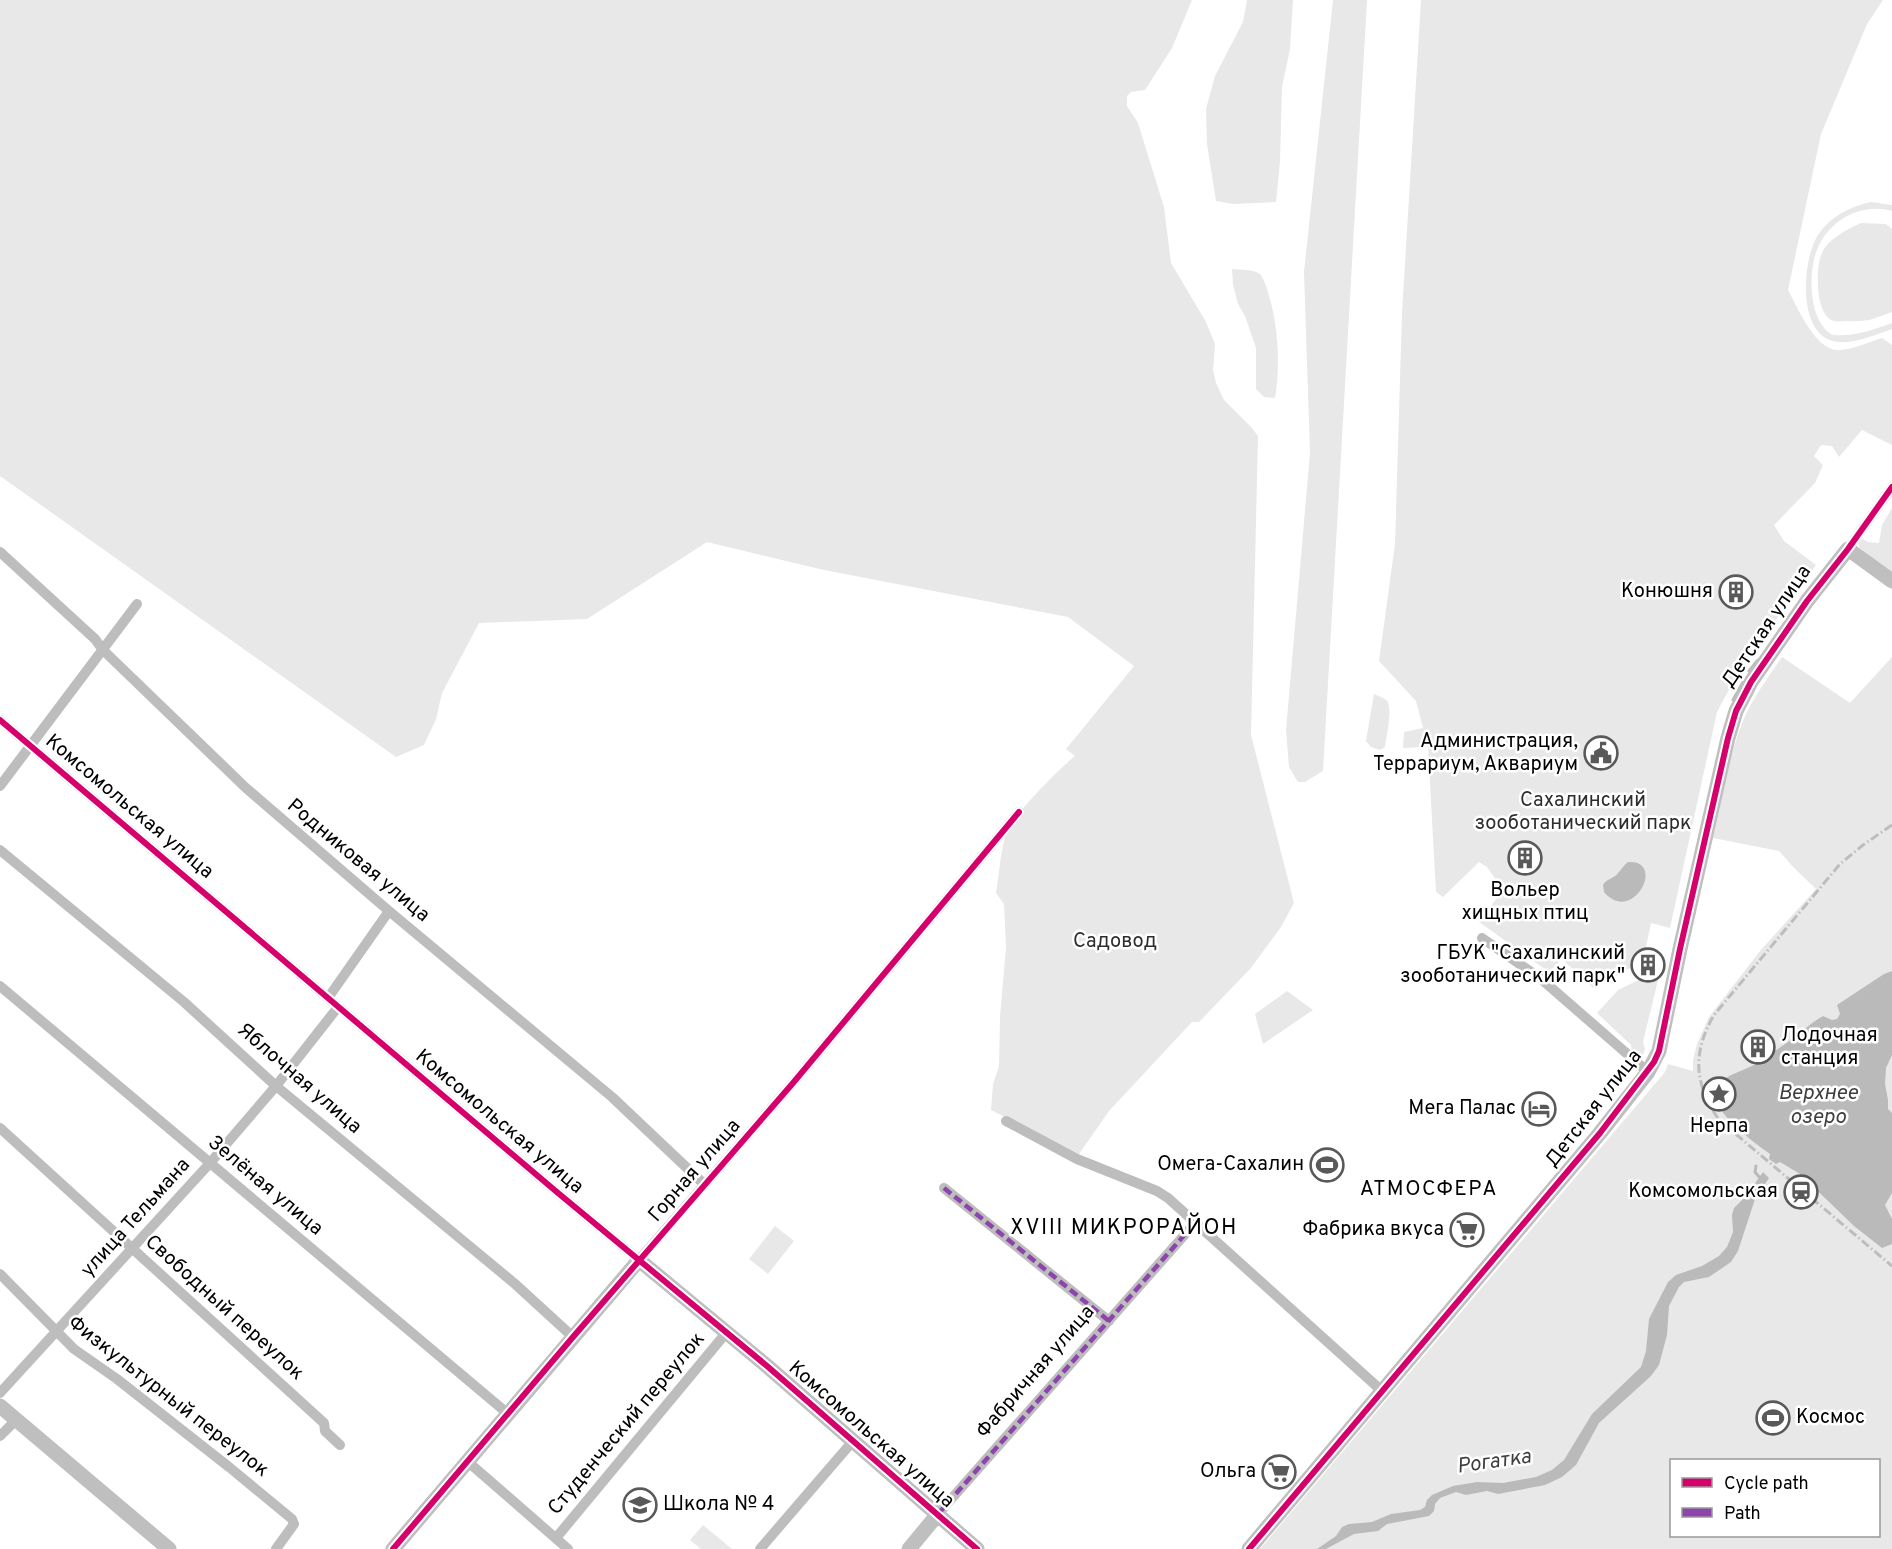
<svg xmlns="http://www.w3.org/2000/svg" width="1892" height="1549" font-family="Overpass,sans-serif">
<rect width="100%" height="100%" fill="#fff"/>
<!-- green -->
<path fill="#e8e8e8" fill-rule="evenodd" d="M0,0H1192L1172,48L1145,90L1131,92L1127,96V106L1138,123L1164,207L1171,263L1206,322L1215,344L1213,370L1216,383L1224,400L1251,427L1258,436L1251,735L1294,903L1281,927L1250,969L1199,1022H1192L1109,1111L1079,1154L991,1110L993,1084L999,1066L1000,1017L1006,947L1004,904L996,893C999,875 1001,849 1006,833C1012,816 1060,768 1075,756L1066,749L1134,666L1068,617L824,570L707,542L587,619L479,623L442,693L436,719L424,745L396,757L0,476Z
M1247,0H1293L1290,49L1282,87L1280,162L1276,202L1233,204L1216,201L1207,144L1206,109L1215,76L1243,22Z
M1333,0H1367L1323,771L1305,782H1298L1289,767L1286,730L1310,453L1304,272Z
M1421,0H1883L1867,24L1821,134L1788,290C1798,308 1816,353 1841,350C1854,349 1869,342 1882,338L1892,345V445L1862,430L1839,457L1832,446L1821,445L1814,456L1823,465L1815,483L1774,525L1784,541L1816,565L1741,667L1717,712L1670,928L1651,923L1643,961L1593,988L1562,959L1549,972L1479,922L1503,890L1487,867L1479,862L1443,897L1436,892L1428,747L1403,748L1404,732L1423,728L1416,701L1379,661L1395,544L1402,313Z
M1871,202L1892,205V211C1862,202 1828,220 1817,250C1808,272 1808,322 1833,335C1853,337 1873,330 1892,323V329C1874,335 1849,347 1830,340C1797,328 1803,258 1818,235C1831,216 1849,207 1871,202Z
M1861,223L1886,224L1892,229V312C1873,319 1868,322 1848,321C1843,321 1838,322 1834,321C1815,316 1815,268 1822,253C1827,240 1849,228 1861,223Z
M1232,269C1240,270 1254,269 1260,274C1263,277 1264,282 1266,286C1278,321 1281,362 1275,398L1264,397L1256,389V348L1245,316L1238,304L1233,284Z
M1892,508V574L1859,547L1858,542L1863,539L1868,542L1879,543L1882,525Z
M1782,657L1850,703L1892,657V1549H1260L1665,1072L1668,1064L1693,1071V1060L1697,1044L1709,1017L1760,951L1816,889L1793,867L1779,851L1713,838C1723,798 1729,753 1745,716C1755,695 1769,676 1782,657ZM1672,1460H1878V1536H1672Z
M1374,694C1378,696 1385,698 1387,701C1393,709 1386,737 1385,747L1380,750L1371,747L1366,741Z
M1657,971L1660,972L1643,1042L1645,1049L1643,1055L1638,1057L1632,1053L1631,1045L1597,1013L1618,990Z
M1287,991L1313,1010L1263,1044L1255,1014Z
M775,1226L794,1241L768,1274L749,1259Z
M703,1525L732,1549H701L690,1540Z"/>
<!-- water -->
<path fill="#bababa" d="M1628,862C1667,859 1633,926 1604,892L1603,885C1607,878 1614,879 1618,873C1622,869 1623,866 1628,862Z
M1892,971V1055L1886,1068L1885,1084L1888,1100V1109L1892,1113V1193L1885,1205L1892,1219V1244L1882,1248L1854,1226L1800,1174L1780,1162L1776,1164L1769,1159L1770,1154C1753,1142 1721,1118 1715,1098H1722L1723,1092L1717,1089C1724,1073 1744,1072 1757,1063C1769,1055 1781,1047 1792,1039C1803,1031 1812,1022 1823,1016L1832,1020L1837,1019L1840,1014L1837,1005L1884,974Z
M1763,1172L1769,1178L1755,1199L1738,1251L1731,1262L1709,1277L1684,1282L1679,1287L1669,1306L1667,1335L1659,1365L1651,1376L1599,1423L1576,1465L1562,1477L1545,1485L1498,1494L1487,1491L1466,1495L1456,1492L1440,1498L1435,1504L1434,1511L1429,1516L1387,1524L1378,1531L1354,1534L1326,1549H1317L1336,1536L1342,1527L1349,1524L1372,1522L1391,1514L1420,1510L1425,1507L1427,1500L1432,1495L1453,1486L1477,1482L1503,1483L1536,1477L1552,1470L1564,1460L1592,1414L1641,1367L1646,1351L1649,1319L1668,1282L1676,1275L1702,1266L1719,1256L1727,1247L1733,1232L1732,1215L1734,1208L1746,1196Z"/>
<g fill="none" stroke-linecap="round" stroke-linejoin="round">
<!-- stream -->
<path stroke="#bababa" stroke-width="3" d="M1749,671L1758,660
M1733,700L1743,682
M1756,1166L1755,1172L1760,1178"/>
<!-- street -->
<path stroke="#bdbdbd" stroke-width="10" d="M1848,549L1892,487
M0,552L95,639L103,650L246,788L389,911L612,1097L705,1185
M0,720L558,1193L639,1260L793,1083L1019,812
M0,786L137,604
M0,850L184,1002L276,1086L514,1283L573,1337
M1482,938L1540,978L1648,1072
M0,986L507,1413
M328,998L389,911
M1006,1121L1077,1159L1157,1191L1168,1198L1382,1391
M0,1128L324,1423L325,1431L340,1445
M944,1188L1109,1321
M0,1274L74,1349L117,1379L229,1467L292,1519L294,1524L276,1549
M0,1393L210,1163L276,1086L338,1007
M0,1436L17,1419
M467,1461L568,1549
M938,1514L1195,1223
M556,1538L726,1333
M760,1549L853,1441"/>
<!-- secondary -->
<path stroke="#bfbfbf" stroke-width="15" d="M0,1406L169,1549
M393,1549L639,1260L767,1366L977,1549
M909,1549L938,1514
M1249,1549L1600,1133L1648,1072L1659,1051L1680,949L1728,738L1736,711L1751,682L1807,601L1848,549L1892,581"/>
<!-- rail -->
<path stroke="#bdbdbd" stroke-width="3" stroke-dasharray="9 3 1.5 3" stroke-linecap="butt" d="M1892,825L1863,845L1840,864L1714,1015C1692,1053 1694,1084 1719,1120L1892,1266"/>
<!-- quiet -->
<path stroke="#8e44ad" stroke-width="4.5" stroke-dasharray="9 4.5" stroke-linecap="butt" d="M944,1188L1109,1321
M938,1514L1195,1223"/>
<defs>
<path id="cycleway" d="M0,720L558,1193L767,1366L977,1549
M393,1549L573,1337L793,1083L1019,812
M1249,1549L1600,1133L1654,1062L1659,1051L1680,949L1728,738L1736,711L1751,682L1807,601L1848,549L1892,487"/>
</defs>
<!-- cycleway casing -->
<use href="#cycleway" stroke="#fff" stroke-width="10"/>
<!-- cycleway -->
<use href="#cycleway" stroke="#d6006c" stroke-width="6"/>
</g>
<!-- icons -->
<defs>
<symbol id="building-ring" viewBox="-11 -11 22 22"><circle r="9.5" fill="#fff" stroke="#595959" stroke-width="1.5"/><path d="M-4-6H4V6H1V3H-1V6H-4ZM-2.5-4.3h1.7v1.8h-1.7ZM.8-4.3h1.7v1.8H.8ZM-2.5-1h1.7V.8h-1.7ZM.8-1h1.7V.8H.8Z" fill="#595959"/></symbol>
<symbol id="civic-ring" viewBox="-11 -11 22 22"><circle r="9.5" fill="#fff" stroke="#595959" stroke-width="1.5"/><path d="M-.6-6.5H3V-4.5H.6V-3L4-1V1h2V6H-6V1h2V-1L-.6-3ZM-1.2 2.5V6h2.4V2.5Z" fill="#595959"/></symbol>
<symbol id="sight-ring" viewBox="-11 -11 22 22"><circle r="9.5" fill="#fff" stroke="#595959" stroke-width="1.5"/><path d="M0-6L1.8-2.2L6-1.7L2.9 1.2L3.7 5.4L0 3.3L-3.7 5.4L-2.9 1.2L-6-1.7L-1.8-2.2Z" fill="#595959"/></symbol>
<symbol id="hotel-ring" viewBox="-11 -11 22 22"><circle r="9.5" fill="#fff" stroke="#595959" stroke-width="1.5"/><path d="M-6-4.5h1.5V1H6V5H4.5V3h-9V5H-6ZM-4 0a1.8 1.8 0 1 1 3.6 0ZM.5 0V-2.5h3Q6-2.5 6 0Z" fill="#595959"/></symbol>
<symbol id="stadium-ring" viewBox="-11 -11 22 22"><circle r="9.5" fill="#fff" stroke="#595959" stroke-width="1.5"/><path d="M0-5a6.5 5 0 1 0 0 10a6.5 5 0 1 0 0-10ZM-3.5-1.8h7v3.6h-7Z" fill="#595959"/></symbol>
<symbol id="station-ring" viewBox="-11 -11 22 22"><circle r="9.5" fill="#fff" stroke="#595959" stroke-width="1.5"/><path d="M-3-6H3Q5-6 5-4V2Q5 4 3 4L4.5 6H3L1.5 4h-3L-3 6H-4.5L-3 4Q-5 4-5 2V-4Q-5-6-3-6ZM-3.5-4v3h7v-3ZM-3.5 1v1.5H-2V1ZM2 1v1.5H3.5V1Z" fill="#595959"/></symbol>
<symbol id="supermarket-ring" viewBox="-11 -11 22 22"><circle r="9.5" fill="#fff" stroke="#595959" stroke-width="1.5"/><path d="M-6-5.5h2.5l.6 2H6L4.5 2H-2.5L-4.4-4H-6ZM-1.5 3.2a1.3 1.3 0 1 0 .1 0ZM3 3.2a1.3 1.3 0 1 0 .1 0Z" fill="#595959"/></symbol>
<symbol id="school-ring" viewBox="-11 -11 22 22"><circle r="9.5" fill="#fff" stroke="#595959" stroke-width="1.5"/><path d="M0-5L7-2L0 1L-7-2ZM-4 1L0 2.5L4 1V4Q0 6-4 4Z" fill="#595959"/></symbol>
</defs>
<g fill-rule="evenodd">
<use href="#building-ring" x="1717" y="573" width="38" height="38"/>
<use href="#civic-ring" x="1582" y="734" width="38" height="38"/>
<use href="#building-ring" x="1506" y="839" width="38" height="38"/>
<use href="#building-ring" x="1629" y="946" width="38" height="38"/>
<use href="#building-ring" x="1739" y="1028" width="38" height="38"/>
<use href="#sight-ring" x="1700" y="1075" width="38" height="38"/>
<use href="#hotel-ring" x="1520" y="1090" width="38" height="38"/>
<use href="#stadium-ring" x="1308" y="1146" width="38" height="38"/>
<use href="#station-ring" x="1782" y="1173" width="38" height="38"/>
<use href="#supermarket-ring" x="1448" y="1211" width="38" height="38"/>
<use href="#stadium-ring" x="1754" y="1399" width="38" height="38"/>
<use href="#supermarket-ring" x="1260" y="1453" width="38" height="38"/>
<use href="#school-ring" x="621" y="1486" width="38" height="38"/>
</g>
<g text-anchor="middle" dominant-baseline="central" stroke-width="5" stroke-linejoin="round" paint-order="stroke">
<!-- poi labels -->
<g font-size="20" fill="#000" stroke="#fff" text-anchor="end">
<text x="1713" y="592">Конюшня</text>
<text x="1578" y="742">Администрация,<tspan x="1578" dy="23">Террариум, Аквариум</tspan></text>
<text x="1525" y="891" text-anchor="middle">Вольер<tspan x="1525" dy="23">хищных птиц</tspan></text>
<text x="1625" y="954">ГБУК "Сахалинский<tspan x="1625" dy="23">зооботанический парк"</tspan></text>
<text x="1781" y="1036" text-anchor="start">Лодочная<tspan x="1781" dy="23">станция</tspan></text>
<text x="1516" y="1109">Мега Палас</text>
<text x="1719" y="1127" text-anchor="middle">Нерпа</text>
<text x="1304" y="1165">Омега-Сахалин</text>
<text x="1778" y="1192">Комсомольская</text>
<text x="1444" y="1230">Фабрика вкуса</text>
<text x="1796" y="1418" text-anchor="start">Космос</text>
<text x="1256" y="1472">Ольга</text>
<text x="663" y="1505" text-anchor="start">Школа № 4</text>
</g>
<!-- street labels -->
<g font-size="20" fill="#000" stroke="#fff">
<text transform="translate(1767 627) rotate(-56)">Детская улица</text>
<text transform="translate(129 807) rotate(40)">Комсомольская улица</text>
<text transform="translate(358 861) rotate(40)">Родниковая улица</text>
<text transform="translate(299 1079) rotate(41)">Яблочная улица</text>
<text transform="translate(1594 1109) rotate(-52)">Детская улица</text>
<text transform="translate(499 1122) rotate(40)">Комсомольская улица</text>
<text transform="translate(695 1171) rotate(-49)">Горная улица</text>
<text transform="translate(265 1186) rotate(40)">Зелёная улица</text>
<text transform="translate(136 1218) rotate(-48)">улица Тельмана</text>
<text transform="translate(224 1308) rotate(42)">Свободный переулок</text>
<text transform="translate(1036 1372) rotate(-49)">Фабричная улица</text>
<text transform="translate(168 1397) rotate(38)">Физкультурный переулок</text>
<text transform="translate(627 1424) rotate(-50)">Студенческий переулок</text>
<text transform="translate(871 1435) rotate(41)">Комсомольская улица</text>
</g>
<!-- park labels -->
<g font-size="20" fill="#2d2d2d" stroke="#fff">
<text x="1583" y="801">Сахалинский<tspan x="1583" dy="23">зооботанический парк</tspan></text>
<text x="1115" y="942">Садовод</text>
</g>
<!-- water labels -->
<g font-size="21" font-style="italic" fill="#3e3e3e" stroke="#fff">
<text x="1818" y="1093">Верхнее<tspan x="1818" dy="24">озеро</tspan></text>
<text transform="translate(1494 1462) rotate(-8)">Рогатка</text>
</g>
<!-- neighbourhood labels -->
<g font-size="21" letter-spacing="1.5" fill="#000" stroke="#fff">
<text x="1429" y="1189">АТМОСФЕРА</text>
</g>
<!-- quarter labels -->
<g font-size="22" letter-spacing="1.5" fill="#000" stroke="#fff">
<text x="1124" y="1228">XVIII МИКРОРАЙОН</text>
</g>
</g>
<!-- legend -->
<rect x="1670" y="1459" width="210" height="78" fill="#ffffff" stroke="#999999" stroke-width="1.5"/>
<rect x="1682" y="1478" width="30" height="9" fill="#d6006c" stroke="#999999" stroke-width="1.5"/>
<text x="1724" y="1489" font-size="18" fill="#000000">Cycle path</text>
<rect x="1682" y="1508" width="30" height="9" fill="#8e44ad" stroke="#999999" stroke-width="1.5"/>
<text x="1724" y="1519" font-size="18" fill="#000000">Path</text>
</svg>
